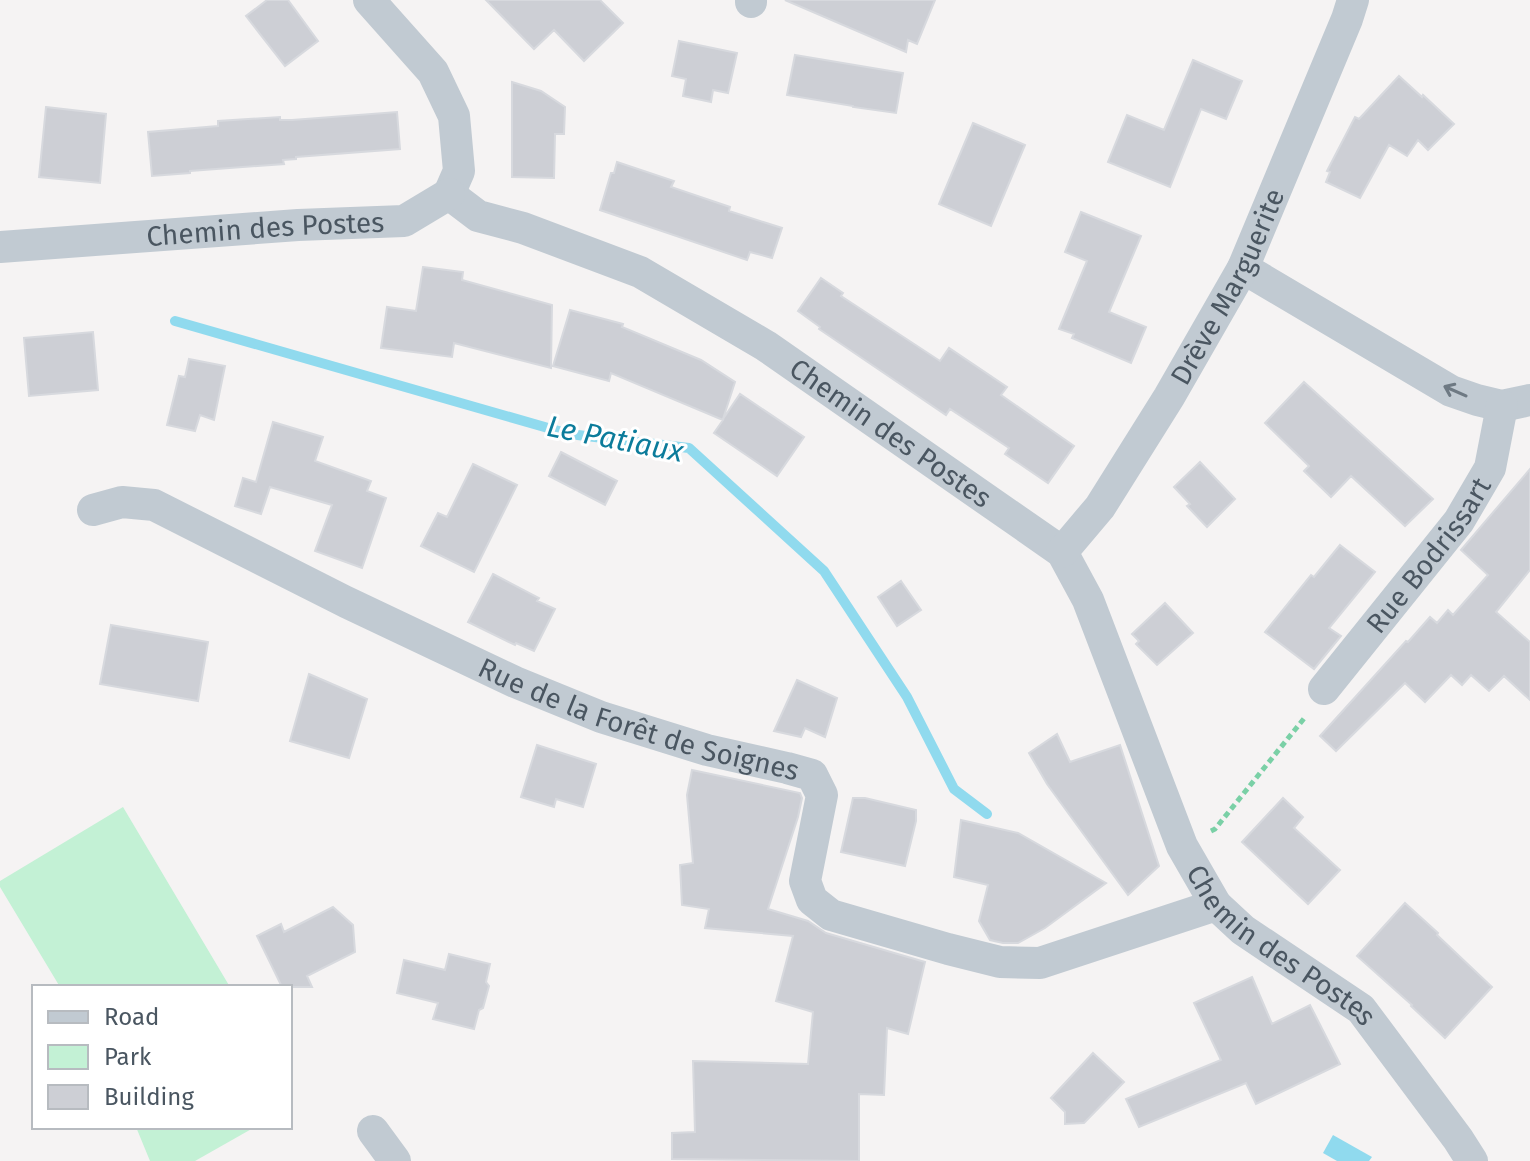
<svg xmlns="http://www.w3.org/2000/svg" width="1530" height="1161" font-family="'Fira Sans',sans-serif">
<rect width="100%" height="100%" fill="#f5f3f3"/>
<!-- green -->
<path fill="#c3f1d5" d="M123,807L230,987H60L0,887V881Z
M136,1127H255L195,1161H150Z"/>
<!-- water -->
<path fill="#90daee" d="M1333,1135L1372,1157L1369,1161H1337L1323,1153Z"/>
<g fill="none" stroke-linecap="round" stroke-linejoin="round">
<!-- stream -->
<path stroke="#90daee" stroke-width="10" d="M175,321L569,434L689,448L824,571L907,697L954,789L987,814"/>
</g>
<!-- building -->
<path fill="#cdcfd5" stroke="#d7d9de" stroke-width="2" d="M267,0H288L318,41L285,66L246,16Z
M486,0H600L623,23L584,61L554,30L534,49Z
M785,0H935L917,44L908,40L906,52Z
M679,41L737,53L728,93L713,90L711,102L683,96L686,79L672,76Z
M795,55L903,73L896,113L853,107V106L787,95Z
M1193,60L1242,81L1226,119L1201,109L1170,187L1108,162L1127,115L1164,130Z
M1399,76L1422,97L1423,95L1454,124L1428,150L1418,140L1407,156L1389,145L1360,198L1326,182L1330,172L1327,171L1355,117L1359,119Z
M512,82L541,91L565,107L564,134H555L554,178L512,177Z
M46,107L106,114L100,183L39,177Z
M397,112L400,149L296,157V159L283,160L284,164L190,171V173L152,176L148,132L218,126V121L280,117V120H292Z
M973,123L1025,145L991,226L939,204Z
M617,162L674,181L671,187L730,207L729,211L782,228L772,258L750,252L747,260L600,210L611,173H614Z
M1081,212L1141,236L1109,312L1146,327L1131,363L1072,338L1074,334L1059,329L1087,261L1065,252Z
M423,267L463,272L462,280L552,305L551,368L454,343L452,357L381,348L387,307L416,311Z
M821,278L843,293L841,296L940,361L949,348L1007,387L1001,395L1074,446L1048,483L1005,454L1009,448L950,409L946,415L819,329L820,327L798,311Z
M570,310L623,324L622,327L701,360L735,382L723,419L740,394L804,437L777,476L714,433L723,420L611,373L609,381L553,366Z
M93,332L98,390L29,396L24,338Z
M189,359L225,366L214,420L200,415L195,431L167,425L179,376L185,377Z
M1304,382L1433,499L1405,526L1351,476L1331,497L1304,471L1309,466L1265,423Z
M273,422L323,437L315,461L371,481L367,491L386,498L362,568L315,551L332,505L270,487L261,514L235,506L243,478L256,482Z
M561,452L617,481L605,505L549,476Z
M1200,462L1235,499L1207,527L1187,506L1190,504L1174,487Z
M473,464L517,485L474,572L421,546L438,513L447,517Z
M1530,469V570L1496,612L1530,642V700L1504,676L1489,691L1471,675L1462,685L1451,675L1425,702L1405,683L1336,751L1320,736L1406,641L1408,642L1430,617L1437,623L1448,610L1453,615L1488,575L1461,550Z
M1340,545L1375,572L1329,628L1341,636L1314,669L1265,632L1311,575L1314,577Z
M493,574L539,598L537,601L555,609L534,651L516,643L515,645L468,622Z
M901,581L921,610L897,626L878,597Z
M1165,603L1193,633L1157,665L1136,644L1139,641L1132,634Z
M111,625L208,642L198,701L100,684Z
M309,674L367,699L349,758L290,741Z
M797,680L837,698L825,737L805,728L801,737L774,731Z
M1057,734L1070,762L1120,745L1159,866L1128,895L1047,784L1029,753Z
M537,745L596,764L583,807L556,799L554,807L521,797Z
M692,770L800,793L802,798L798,817L768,909L808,921L826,933L925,962L908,1034L887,1028L884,1095L859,1094V1161L672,1159V1133L695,1132L693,1061L808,1064L813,1012L776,1001L793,936L705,928L709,909L682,905L680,865L693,863L687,795Z
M853,798H865L916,810V821L905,866L841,852Z
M1283,798L1303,817L1294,828L1340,870L1308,904L1242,842Z
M961,820L1018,833L1106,883L1045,928L1018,943H1003L990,940L979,921L988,885L954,877Z
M1405,903L1438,933L1437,935L1492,987L1445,1038L1411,1006L1412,1005L1357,956Z
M333,907L353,925L355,952L307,976L312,987H282L257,936L281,924L284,932Z
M449,954L490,964L486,982L489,986L483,1008L479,1010L474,1029L433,1019L438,1003L397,993L404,960L445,970Z
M1252,977L1272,1024L1310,1005L1340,1064L1256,1104L1246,1083L1139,1127L1126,1099L1221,1060L1194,1003Z
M1093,1053L1124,1082L1084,1123L1065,1124V1112L1051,1098Z"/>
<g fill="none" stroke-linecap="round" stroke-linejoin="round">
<!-- path -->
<path stroke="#7ad0a6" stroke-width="5" stroke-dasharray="6 4" stroke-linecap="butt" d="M1211,831L1215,829L1306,716"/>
<!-- street -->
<g stroke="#c1cad2" stroke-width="32">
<path d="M369,0L433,72L454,116L459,171L449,194"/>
<path d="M751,0V2"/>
<path id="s1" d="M449,194L478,216L523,228L640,272L766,346L1062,552L1088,600L1182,846L1216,905L1243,930L1361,1009L1458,1139L1472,1161"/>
<path id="s2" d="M0,247L298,225L404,221L449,194"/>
<path d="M1243,268L1451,391L1477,400L1502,406L1530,400"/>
<path id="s3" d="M93,510L122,502L154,505L346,602L515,682L601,717L707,750L787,768L812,775L822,795L805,881L812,900L831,915L948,949L1000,962L1040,963L1216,905"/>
<path id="s4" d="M1062,552L1100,507L1169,397L1243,268L1347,19L1353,0"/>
<path id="s5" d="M1324,689L1459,521L1490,468L1502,406"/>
<path d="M373,1131L395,1161"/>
</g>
</g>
<!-- one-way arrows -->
<defs><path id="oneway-shaft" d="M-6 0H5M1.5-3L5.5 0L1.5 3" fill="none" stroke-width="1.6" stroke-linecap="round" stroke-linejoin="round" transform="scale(2)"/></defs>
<use stroke="#6e7983" href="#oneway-shaft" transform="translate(1455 391) rotate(-156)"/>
<g text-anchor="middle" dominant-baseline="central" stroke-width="6" stroke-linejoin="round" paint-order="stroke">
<!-- street labels -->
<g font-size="28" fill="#4a5661" stroke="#fff">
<text stroke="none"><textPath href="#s2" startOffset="266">Chemin des Postes</textPath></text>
<text stroke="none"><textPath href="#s4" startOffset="314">Drève Marguerite</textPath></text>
<text stroke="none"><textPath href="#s1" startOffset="506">Chemin des Postes</textPath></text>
<text stroke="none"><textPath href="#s5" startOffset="170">Rue Bodrissart</textPath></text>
<text stroke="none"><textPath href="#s3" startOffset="594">Rue de la Forêt de Soignes</textPath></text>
<text stroke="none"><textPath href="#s1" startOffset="1176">Chemin des Postes</textPath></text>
</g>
<!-- water labels -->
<g font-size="30" font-style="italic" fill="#0c7c9b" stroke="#fff">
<text transform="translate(615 439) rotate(11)">Le Patiaux</text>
</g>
</g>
<!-- legend -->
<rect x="32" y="985" width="260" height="144" fill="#ffffff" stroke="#b7bbc0" stroke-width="2"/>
<rect x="48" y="1011" width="40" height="12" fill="#c1cad2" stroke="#b7bbc0" stroke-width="2"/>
<text x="104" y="1025" font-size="24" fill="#4a5661">Road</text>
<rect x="48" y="1045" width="40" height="24" fill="#c3f1d5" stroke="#b7bbc0" stroke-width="2"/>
<text x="104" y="1065" font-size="24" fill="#4a5661">Park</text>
<rect x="48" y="1085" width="40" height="24" fill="#cdcfd5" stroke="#b7bbc0" stroke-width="2"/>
<text x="104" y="1105" font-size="24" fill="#4a5661">Building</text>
</svg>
